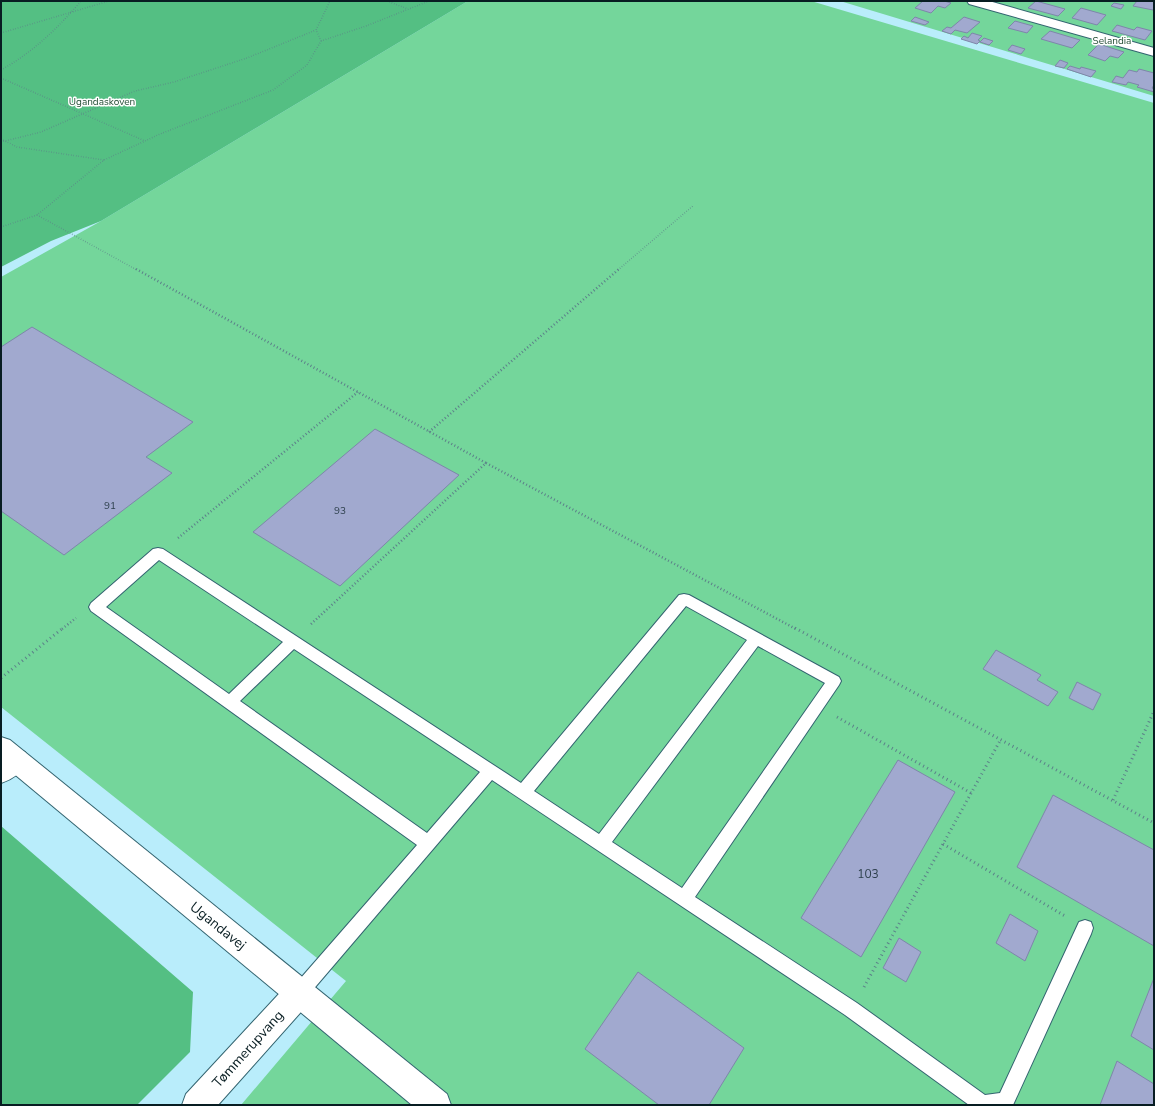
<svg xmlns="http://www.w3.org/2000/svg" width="1155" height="1106" font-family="'Nunito Sans',sans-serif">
<rect width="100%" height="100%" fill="#b9edfb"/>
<!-- green -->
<path fill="#74d69b" d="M468,1H811L1154,103V1105H241L346,981L1,707V277L101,221Z
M840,1H1154V96Z"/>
<!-- forest -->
<path fill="#54bf83" d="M1,1H468L101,221L51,241L1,267Z
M1,826L193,992L190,1052L137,1105H1Z"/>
<!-- building -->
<path fill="#a1a9cf" stroke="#7e86aa" d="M923,1H944L951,3L945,8L938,6L931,13L915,8Z
M1036,1L1065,9L1058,16L1028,8Z
M1137,1H1154V9L1153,10L1133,6Z
M1114,3L1124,5L1121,9L1111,6Z
M1081,8L1106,15L1097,25L1072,18Z
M915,17L929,22L925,25L911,21Z
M964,17L980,22L967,33L955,30L951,34L942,31L947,27L951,28Z
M1015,21L1033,26L1027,33L1008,28Z
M1117,25L1134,30L1137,27L1152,31L1145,40L1112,31Z
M1050,31L1080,40L1072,48L1041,39Z
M972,33L982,36L978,40L980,41L977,44L961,39L964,36L968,38Z
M984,38L993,41L989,45L980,42Z
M1099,44L1124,52L1118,58L1110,56L1105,61L1088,55Z
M1012,45L1025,49L1021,54L1008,50Z
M1060,60L1068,63L1064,68L1055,66Z
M1070,66L1080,69L1081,67L1096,71L1091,77L1067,69Z
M1139,69L1154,73V85L1152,88L1154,89V92L1137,87L1139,85L1128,82L1126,85L1112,82L1116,76L1123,78L1129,70L1137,72Z
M32,327L193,422L146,457L172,473L64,555L1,511V347Z
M375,429L459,475L340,586L253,532Z
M996,650L1041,675L1037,680L1058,692L1048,706L983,669Z
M1077,682L1101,694L1093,710L1069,698Z
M898,760L955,792L861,957L801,918Z
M1053,795L1154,850V946L1017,867Z
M1010,914L1038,931L1025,961L996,943Z
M899,938L921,952L906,982L883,968Z
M638,972L744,1048L709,1105H659L585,1049Z
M1154,978V1050L1131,1036Z
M1117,1061L1154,1084V1105H1100Z"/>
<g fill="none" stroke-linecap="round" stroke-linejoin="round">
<defs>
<path id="service" d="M158,548L163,549L521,783L679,595L684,594L689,595L839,677L841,681L839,685L695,897L857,1003L985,1095L1000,1093L1079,922L1085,920L1091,922L1093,928L1091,934L1013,1105H969L845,1015L492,780L305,999L299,1002L293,999L290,993L293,987L417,845L91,611L89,607L91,603L153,549ZM159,560L283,642L229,694L106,607ZM686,606L747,640L599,834L534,791ZM758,646L825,683L682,888L612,842ZM294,649L480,772L427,833L240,701Z"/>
<path id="minor" d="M967,1H989L1154,48V56L969,4Z
M16,749L25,752L29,760C23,772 13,779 1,783V757L7,752Z
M299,978L309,983L314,993L309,1003L218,1105H182L186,1094L289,983Z"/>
<path id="tertiary" d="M1,737L10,740L447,1094L451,1105H412L1,763Z"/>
</defs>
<!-- service casing -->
<use href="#service" stroke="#336470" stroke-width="2"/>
<!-- minor casing -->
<use href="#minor" stroke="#336470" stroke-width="2"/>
<!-- tertiary casing -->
<use href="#tertiary" stroke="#336470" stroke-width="2"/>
<!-- path-far2 -->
<path stroke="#5c8089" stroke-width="1.5" stroke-dasharray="0.5 2" stroke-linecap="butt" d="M387,1L408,9
M1,33L109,1
M321,41L366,26L429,1
M1,70C33,52 57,29 81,1
M1,78L145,141
M1,139L17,147L104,160
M1,142L41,132L135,91L174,82L247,58L316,30
M37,215L137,270
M1,227L37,215L104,160L160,134L273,90L307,65L321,41L316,30L330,1
M618,270L694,205"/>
<!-- path-far1 -->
<path stroke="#5c8089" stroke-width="2.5" stroke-dasharray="1 2.5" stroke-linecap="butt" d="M136,269L486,463L310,625
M429,432L619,269
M486,463L796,629
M178,538L358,392
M62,629L76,618"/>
<!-- path -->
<path stroke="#5c8089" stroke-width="3" stroke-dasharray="1 3.5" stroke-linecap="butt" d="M795,628L1154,823
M1,678L63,628
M837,717L971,793
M1113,800L1154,711
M943,844L1065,916
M864,987L1001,739"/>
<!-- service -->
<use href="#service" fill="#fff" fill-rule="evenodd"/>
<!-- minor -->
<use href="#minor" fill="#fff" fill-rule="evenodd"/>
<!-- tertiary -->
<use href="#tertiary" fill="#fff" fill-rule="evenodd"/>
</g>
<g text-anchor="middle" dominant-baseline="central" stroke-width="3" stroke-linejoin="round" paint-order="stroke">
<!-- far-park labels -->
<g font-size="10" fill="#224d34" stroke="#fff">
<text x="1112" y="41">Selandia</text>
<text x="102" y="102">Ugandaskoven</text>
</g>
<!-- number labels -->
<g font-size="10" fill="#2e404d">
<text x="110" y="506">91</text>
<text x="340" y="511">93</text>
</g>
<!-- near-number labels -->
<g font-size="12" fill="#2e404d">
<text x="868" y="874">103</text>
</g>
<!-- near-street labels -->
<g font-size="14" fill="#081d22" stroke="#fff">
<text transform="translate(218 926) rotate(39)">Ugandavej</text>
<text transform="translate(248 1049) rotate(-48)">Tømmerupvang</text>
</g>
</g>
<!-- border -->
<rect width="1155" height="1106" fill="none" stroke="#081d22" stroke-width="4"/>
</svg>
